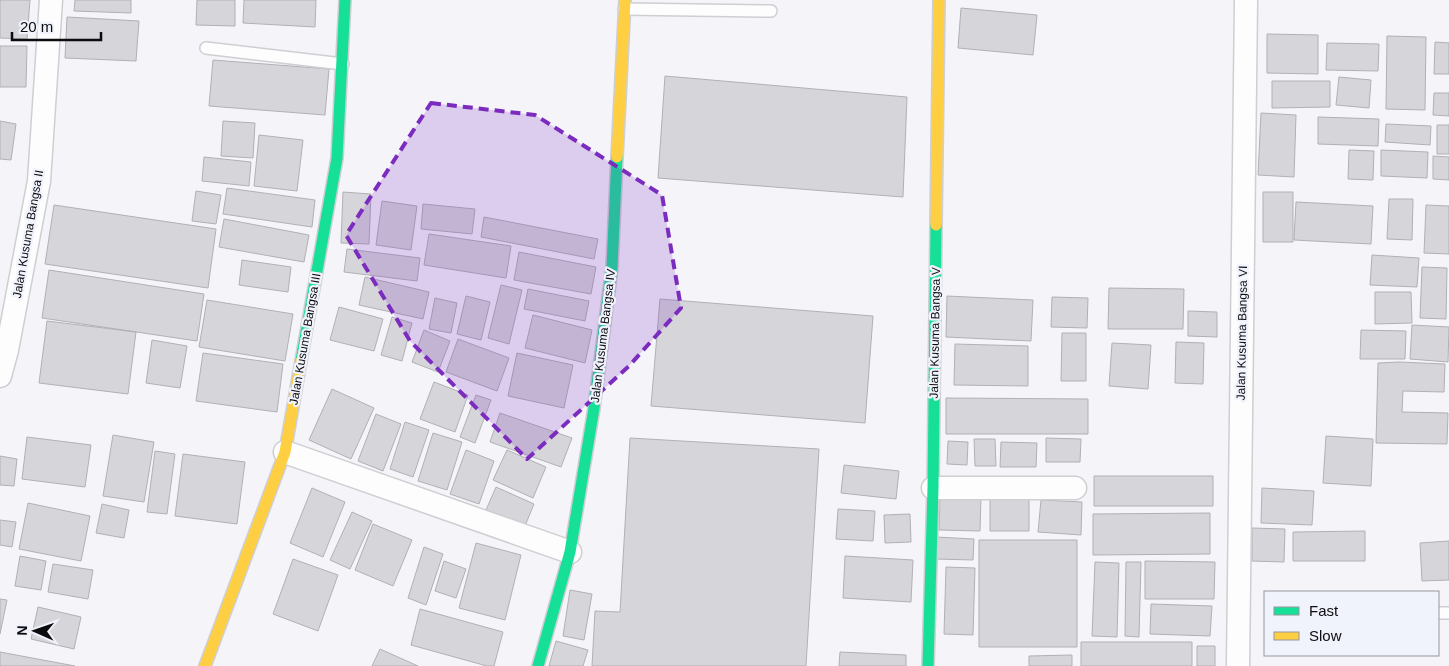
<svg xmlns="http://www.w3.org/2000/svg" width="1449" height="666" font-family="Helvetica,sans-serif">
<rect width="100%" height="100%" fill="#f4f4f9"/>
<!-- building -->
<path fill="#d6d6da" stroke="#b1b1b5" d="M0,0H30L27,39L0,38Z
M75,0H131V13L74,11Z
M197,0H235V26L196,25Z
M244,0H316L315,27L243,23Z
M961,8L1037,15L1033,55L958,48Z
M67,17L139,21L136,61L65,58Z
M1267,34L1318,35V74L1267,73Z
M1387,36L1426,37L1425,110L1386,109Z
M1435,42L1449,43V74H1434Z
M1327,43L1379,44L1378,71L1326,70Z
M0,46H27L26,87H0Z
M213,60L329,69L325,115L209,106Z
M665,76L907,97L903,197L658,178Z
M1339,77L1371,80L1369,108L1336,105Z
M1272,81H1330V107L1272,108Z
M1434,93H1449V116L1433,115Z
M1261,113L1296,115L1294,177L1258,175Z
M1318,117L1379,119L1378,146L1318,144Z
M0,121L16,124L11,160L0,159Z
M223,121L255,123L253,158L221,156Z
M1386,124L1431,126L1430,145L1385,142Z
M1437,125H1449V154H1437Z
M259,135L303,140L297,191L254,186Z
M1349,150L1374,151L1373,180L1348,179Z
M1381,150L1428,152L1427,178L1381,176Z
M1433,156L1449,157V180L1433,179Z
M204,157L251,162L249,186L202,181Z
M227,188L315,200L312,227L223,214Z
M196,191L221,195L216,224L192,221Z
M343,192L371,194L369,244L341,243Z
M1263,192H1293V242H1263Z
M1389,199H1413L1412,240L1387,239Z
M382,201L417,206L411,250L376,245Z
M1296,202L1373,206L1371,244L1294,240Z
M423,204L475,209L472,234L421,229Z
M54,205L216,229L208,288L45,264Z
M1426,205L1449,206V254L1424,253Z
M484,217L598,239L594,259L481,237Z
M224,219L309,235L304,262L219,247Z
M429,234L511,246L506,278L424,265Z
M347,249L420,258L417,281L344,272Z
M519,252L596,267L591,294L514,280Z
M1372,255L1419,258L1417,287L1370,285Z
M242,260L291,267L288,292L239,285Z
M1422,267L1447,268L1446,319L1420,318Z
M49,270L204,294L197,341L42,318Z
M365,277L429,292L423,319L359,305Z
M501,285L522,290L509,344L488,338Z
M1109,288L1184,289L1183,329H1108Z
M528,289L589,301L585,321L524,309Z
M1375,292H1411L1412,323L1375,324Z
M466,296L490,302L481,340L457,334Z
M947,296L1033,300L1031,341L946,337Z
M1052,297L1088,298L1087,328L1051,327Z
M435,298L457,303L451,333L429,329Z
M660,299L873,316L865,423L651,406Z
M207,300L293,314L285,361L199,347Z
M339,307L383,319L374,351L330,340Z
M1188,311L1217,312V337L1188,336Z
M533,315L592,330L585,363L525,348Z
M392,317L412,323L402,361L381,355Z
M47,321L136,332L128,394L39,383Z
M1412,325L1449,327L1448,362L1410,359Z
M424,330L450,341L438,372L412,362Z
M1361,330L1406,331L1405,359H1360Z
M1062,333H1086V381H1061Z
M458,339L509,358L497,391L446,372Z
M152,340L187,346L180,388L146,383Z
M1176,342L1204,343L1203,384L1175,383Z
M1112,343L1151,345L1148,389L1109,386Z
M955,344L1028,346V386L954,385Z
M203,353L283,364L277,412L196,401Z
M517,353L573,365L564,408L508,396Z
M1399,362L1445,364L1444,392L1403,391L1402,412L1448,413L1447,444L1376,443L1378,363Z
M434,382L468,395L455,432L420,419Z
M332,389L374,408L351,459L309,440Z
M476,395L491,400L475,443L460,437Z
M946,398L1088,399V434H946Z
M500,413L572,438L561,467L490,442Z
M376,414L401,424L383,471L358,461Z
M405,422L429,430L413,477L390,469Z
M433,433L462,442L447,490L418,481Z
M113,435L154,442L144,502L103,496Z
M1326,436L1373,439L1371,486L1323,483Z
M27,437L91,445L85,487L22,479Z
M630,438L819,449L806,666H592L595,611L620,612Z
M1046,438L1081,439L1080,462H1046Z
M974,439H995L996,466H975Z
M948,441L968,442L967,465L947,464Z
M1001,442L1037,443L1036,467H1000Z
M466,450L494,461L479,504L450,494Z
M507,450L546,467L533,498L493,480Z
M155,451L175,454L167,514L147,512Z
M183,454L245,462L237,524L175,516Z
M0,456L17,459L14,486L0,485Z
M844,465L899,471L896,499L841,493Z
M1094,476H1213V506H1094Z
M496,487L534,504L525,526L486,510Z
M312,488L345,502L323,557L290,543Z
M1262,488L1314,491L1312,525L1261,523Z
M1029,494V531H990V495Z
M940,496L981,497L980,531L939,530Z
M1041,500L1082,502L1081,535L1038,532Z
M28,503L90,516L81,561L19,549Z
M102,504L129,510L124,538L96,533Z
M838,509L875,511L873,541L836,539Z
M352,512L372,521L350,569L330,560Z
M1210,513V554L1093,555V514Z
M910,514L911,542L885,543L884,515Z
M0,520L16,522L12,547L0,545Z
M373,524L412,540L393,586L355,570Z
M1252,528L1285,529L1284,562L1252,561Z
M1365,531V561H1293V532Z
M936,537L974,539L973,560L935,559Z
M979,540H1077V647H979Z
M1449,541V580L1422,581L1420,543Z
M476,543L521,555L505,620L459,608Z
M424,547L443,554L426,605L408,598Z
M20,556L46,561L41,590L15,586Z
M845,556L913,560L911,602L843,598Z
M293,559L338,575L318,631L273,614Z
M444,561L466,569L456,598L435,591Z
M1145,561L1215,562L1214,599H1145Z
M1095,562L1119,563L1117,637L1092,636Z
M1126,562H1141L1139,637L1125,636Z
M53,564L93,570L88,599L48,592Z
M946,567L975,568L973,635L944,634Z
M570,590L592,594L584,640L563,636Z
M0,599L7,600L0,634Z
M1151,604L1212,606L1210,636L1150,634Z
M38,607L81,617L74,649L31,639Z
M420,609L503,632L494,666H487L411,645Z
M556,641L588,650L583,666H549Z
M1081,642H1192V666H1081Z
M1197,646H1215V666H1197Z
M380,649L418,666H372Z
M0,652L75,666H0Z
M840,652L906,655V666H839Z
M1072,655V666H1029V656Z"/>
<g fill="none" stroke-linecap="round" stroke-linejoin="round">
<defs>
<path id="lane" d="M624,9L771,11
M206,48L343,64
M1438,613H1449"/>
<path id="street" d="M0,376L7,350L39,181L51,0
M285,452L570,552
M933,488H1075
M1238,666L1246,0"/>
<path id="fast" d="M301,361L337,158L345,0
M538,666L570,552L594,408L612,267L617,157
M928,666L933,488L936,225"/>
<path id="slow" d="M617,157L625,0
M936,225L939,0
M205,666L285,452L301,361"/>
</defs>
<!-- lane casing -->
<use href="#lane" stroke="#cecfd2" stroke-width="14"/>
<!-- street casing -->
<use href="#street" stroke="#cecfd2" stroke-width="25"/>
<!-- fast casing -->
<use href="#fast" stroke="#cecfd2" stroke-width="14"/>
<!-- slow casing -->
<use href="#slow" stroke="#cecfd2" stroke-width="14"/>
<!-- lane -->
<use href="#lane" stroke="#fdfdfe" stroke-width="11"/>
<!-- street -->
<use href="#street" stroke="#fdfdfe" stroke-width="22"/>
<!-- fast -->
<use href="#fast" stroke="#16e098" stroke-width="11"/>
<!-- slow -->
<use href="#slow" stroke="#ffcf43" stroke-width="11"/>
</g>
<!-- marked area -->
<path fill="#7b2cbf" fill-opacity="0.2" stroke="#7b2cbf" stroke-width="4" stroke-dasharray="10 6" stroke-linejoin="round" d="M431,103L535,115L662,195L681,308L629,366L527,459L410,341L346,235Z"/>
<g text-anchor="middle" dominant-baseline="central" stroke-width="4.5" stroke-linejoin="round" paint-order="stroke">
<!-- street labels -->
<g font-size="12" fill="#0c0c0f" stroke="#f1f3fc">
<text transform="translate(28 234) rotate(-80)">Jalan Kusuma Bangsa II</text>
<text transform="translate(935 333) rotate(-89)">Jalan Kusuma Bangsa V</text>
<text transform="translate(1242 333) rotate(-89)">Jalan Kusuma Bangsa VI</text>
<text transform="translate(603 336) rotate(-83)">Jalan Kusuma Bangsa IV</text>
<text transform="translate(305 339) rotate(-80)">Jalan Kusuma Bangsa III</text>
</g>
</g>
<!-- legend -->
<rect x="1264" y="591" width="175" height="65" fill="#f1f3fc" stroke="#95979d"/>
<rect x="1274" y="607" width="25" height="8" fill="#16e098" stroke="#95979d"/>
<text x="1309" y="616" font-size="15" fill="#0c0c0f">Fast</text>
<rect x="1274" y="632" width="25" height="8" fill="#ffcf43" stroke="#95979d"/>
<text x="1309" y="641" font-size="15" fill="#0c0c0f">Slow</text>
<!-- north arrow -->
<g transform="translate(35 631) rotate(272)" stroke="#f1f3fc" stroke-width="4" paint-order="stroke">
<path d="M0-4L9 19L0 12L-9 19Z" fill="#0c0c0f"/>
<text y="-8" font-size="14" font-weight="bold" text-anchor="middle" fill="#0c0c0f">N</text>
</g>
<!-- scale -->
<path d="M12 32v8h89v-8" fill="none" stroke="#0c0c0f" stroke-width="2.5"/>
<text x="20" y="32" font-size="15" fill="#0c0c0f" stroke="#f1f3fc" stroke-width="4" paint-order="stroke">20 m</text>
</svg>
